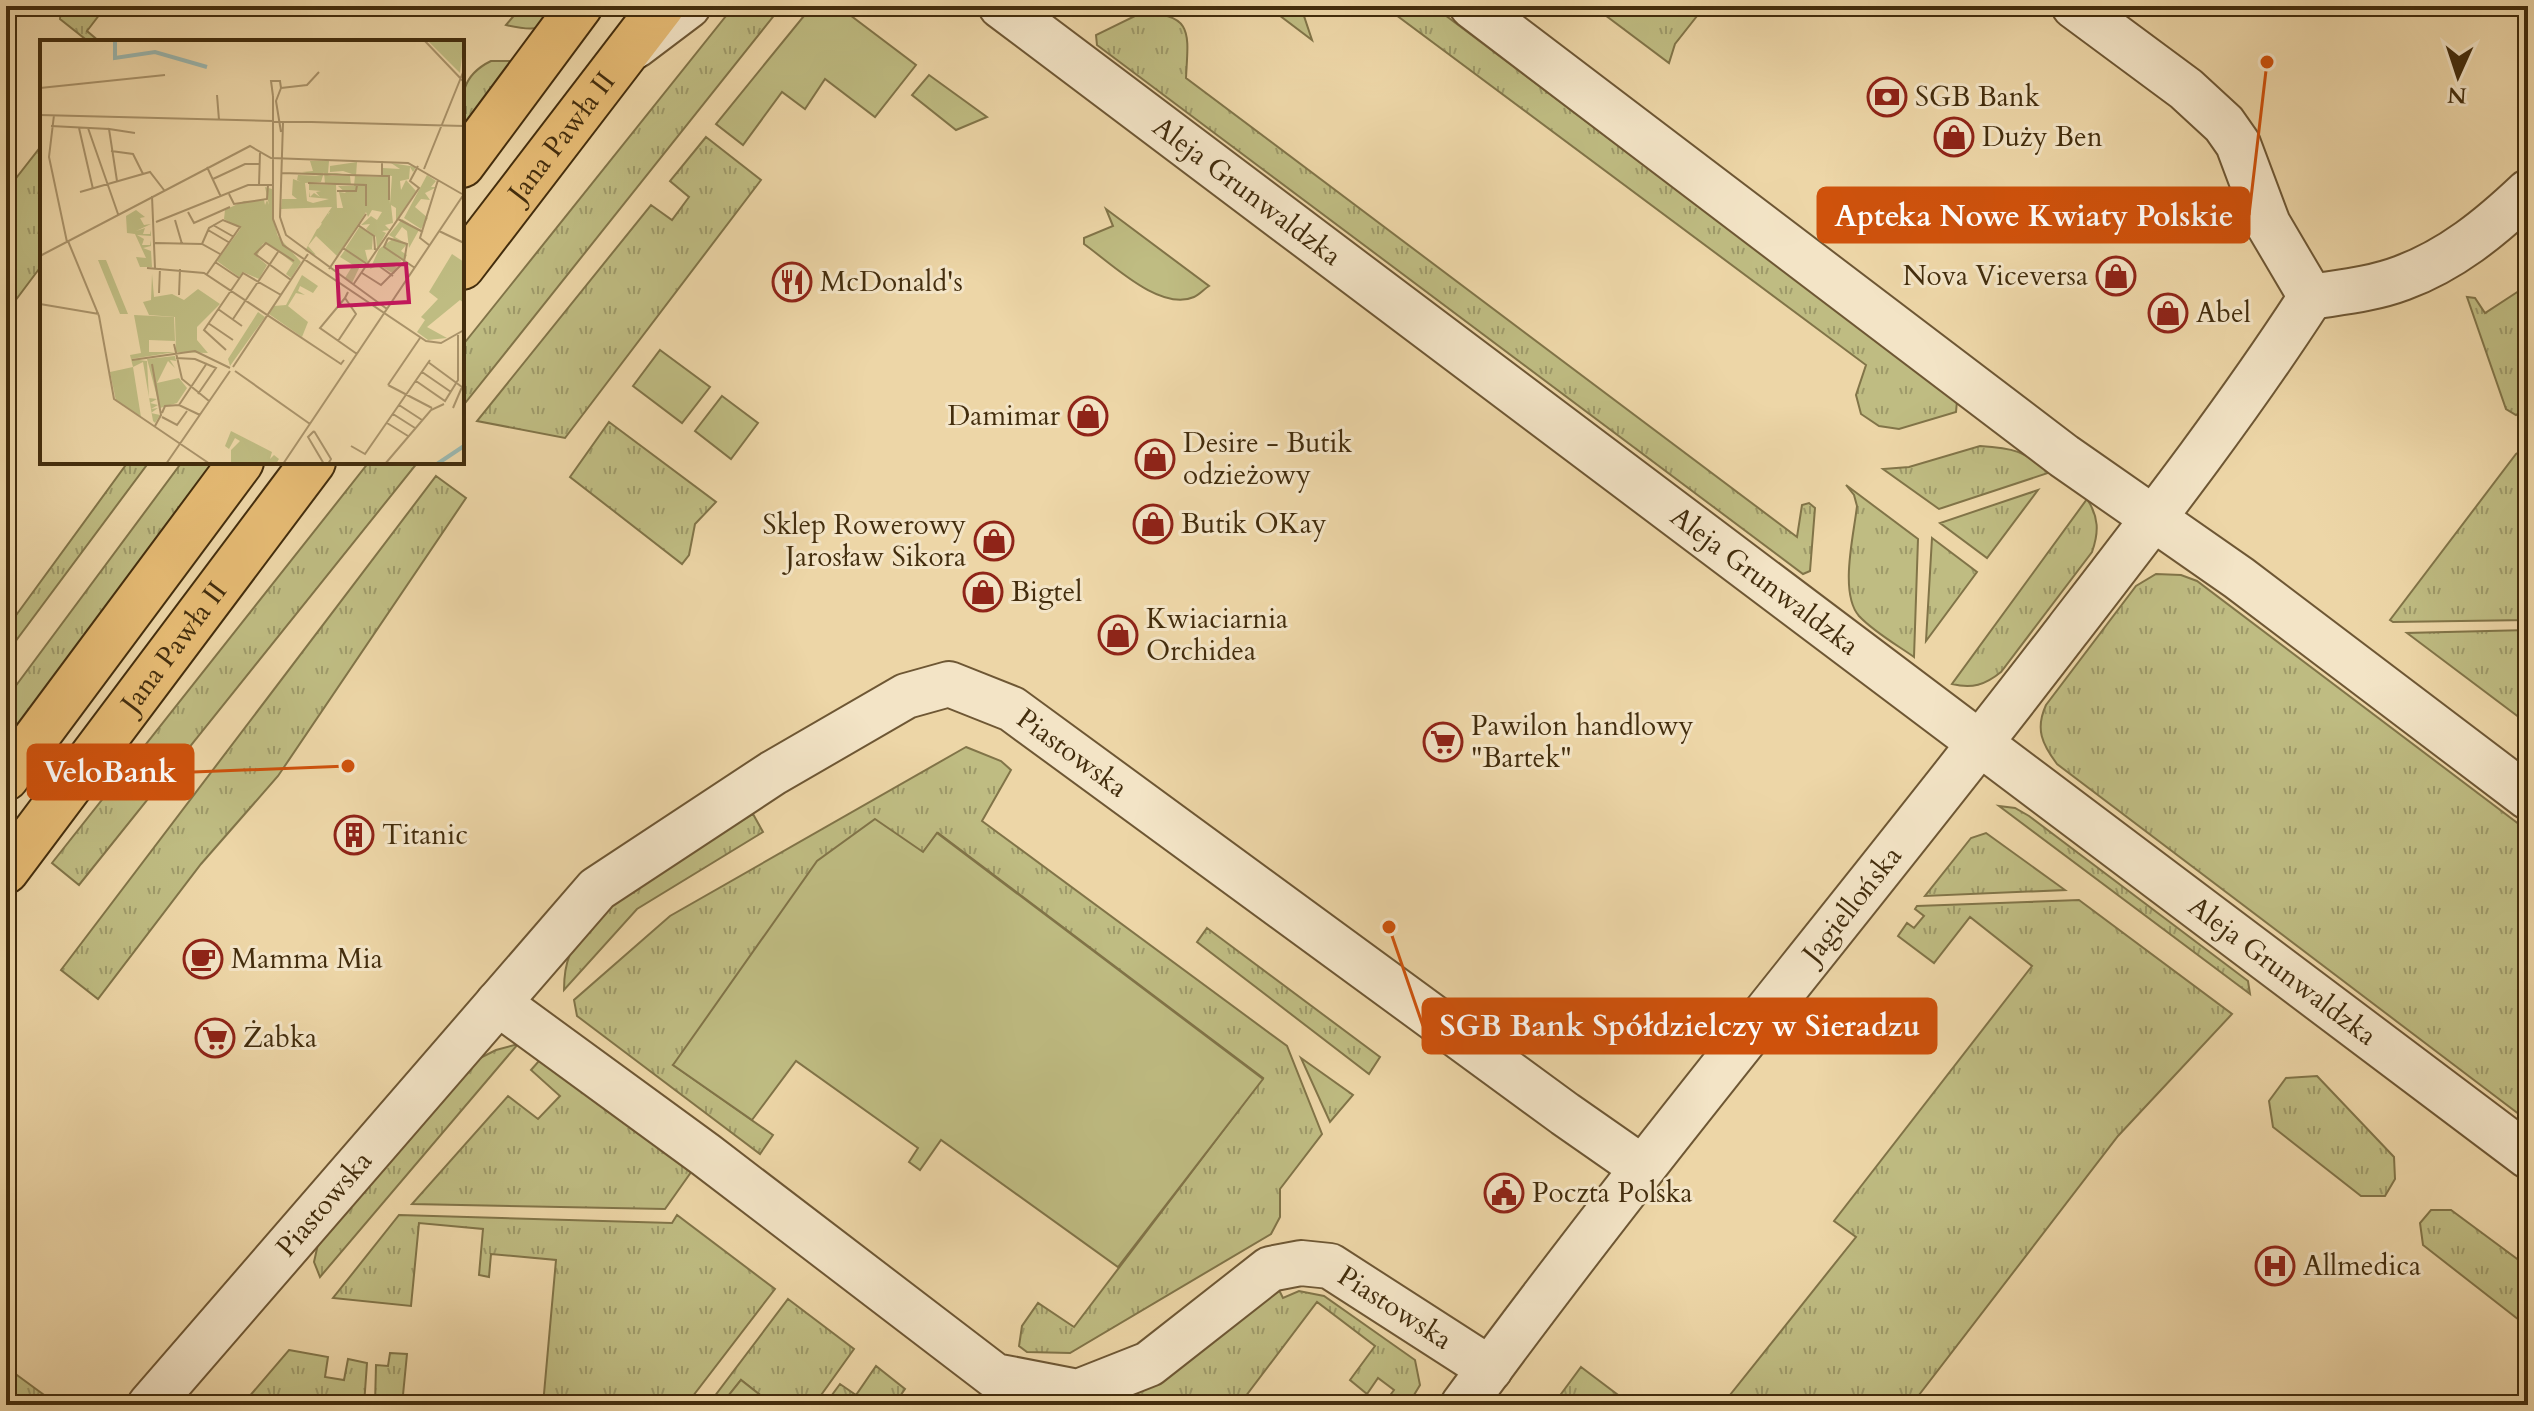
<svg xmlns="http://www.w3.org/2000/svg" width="2534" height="1411" font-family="Cardo,serif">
<defs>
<pattern id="grass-tufts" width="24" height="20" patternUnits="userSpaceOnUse" patternTransform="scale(2)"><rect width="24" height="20" fill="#bfbc82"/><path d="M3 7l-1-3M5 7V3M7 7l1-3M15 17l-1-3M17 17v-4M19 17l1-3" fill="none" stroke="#9d9969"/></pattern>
</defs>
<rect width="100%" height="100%" fill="#edd6a7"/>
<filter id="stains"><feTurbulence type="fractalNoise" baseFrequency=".0025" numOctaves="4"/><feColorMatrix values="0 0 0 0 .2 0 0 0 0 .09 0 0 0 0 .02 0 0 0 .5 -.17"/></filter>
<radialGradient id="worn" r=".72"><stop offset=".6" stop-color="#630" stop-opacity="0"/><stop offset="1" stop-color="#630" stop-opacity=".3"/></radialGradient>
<!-- grass -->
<path fill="url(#grass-tufts)" stroke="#817448" stroke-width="2" d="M61,6H98L103,10L87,31L100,42H89L60,19Z
M522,6H564C545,31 536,32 506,25Z
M734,6L780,8L462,407V346Z
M1267,6H1304V16L1312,40Z
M1384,6H1433L1957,401L1956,412L1899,429L1879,426L1861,414L1856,395L1866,365Z
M1593,6H1634L1644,13L1650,6H1683L1697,16L1675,44L1669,63Z
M1141,13C1195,13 1188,35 1186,78L1797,537L1802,505L1809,503L1815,508L1810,571L1803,574L1097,45L1096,35Z
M491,61H511L516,66L462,138C462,104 456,78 491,61Z
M706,137L761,180L565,438L477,421L651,205L672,220L689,197L670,181Z
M42,145V265L6,313V191Z
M2528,285V409L2516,415L2506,409L2467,297L2475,298L2485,313Z
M609,422L716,502L695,524L689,555L682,564L570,477Z
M1980,446C2015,448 2022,451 2051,472L1939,509L1883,469L1909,467Z
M2524,449L2528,450V620L2393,622L2390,620L2516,454Z
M128,462H149L6,654V629Z
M182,462H220L6,745V699Z
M369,462H418L79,885L52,863Z
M436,476L466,498L278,776L201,864L98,999L61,970Z
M1846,485L1918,539L1914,657C1897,645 1874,632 1859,616C1839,593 1854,534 1857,506L1854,495Z
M2038,490L1987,558L1940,523Z
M2087,499C2099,517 2099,532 2092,552L2001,672C1985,685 1972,689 1952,684Z
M1932,538L1977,572L1926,641Z
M2156,574L2181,575L2197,581L2528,831V1121L2057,764C2042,744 2035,729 2046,705L2136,586Z
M2528,630V724L2407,633Z
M966,747L1001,761L1011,770L982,821L1287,1046L1322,1134L1280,1189V1217L1271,1234L1070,1353L1027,1352L1019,1346L1022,1326L1038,1303L1074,1327L1263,1078L938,833L923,852L673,1065L773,1135L760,1154L577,1016L574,1000L670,916Z
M1999,806L2015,808L2029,816L2248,981L2250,994Z
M753,814L763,832L637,909L564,990C564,977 565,966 570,954C596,893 697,847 753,814Z
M1986,833L2065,890L1925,896L1971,838Z
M2079,900L2232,1014L2118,1136L1919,1395L1956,1401L1959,1405H1722L1856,1237L1834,1221L2032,966L1970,917L1934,963L1898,936L1907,923L1914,928L1924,916L1915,909L1917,906Z
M1207,928L1380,1057L1369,1074L1197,942Z
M518,1044L320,1277L314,1262L318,1244L474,1061L496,1050Z
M545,1054L694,1168L665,1209L412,1204L508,1096L538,1119L560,1096L531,1070Z
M1301,1058L1353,1095L1330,1122Z
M2317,1076L2394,1157L2395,1179L2385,1196H2361L2273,1127L2269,1101L2286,1078Z
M2431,1210H2451L2528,1267V1279L2524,1285L2528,1289V1327L2423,1245L2420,1223Z
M399,1215L672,1223L677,1215L775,1289L686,1405H543L556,1260L491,1254L489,1277L479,1275L483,1229L419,1223L411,1306L333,1298Z
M1276,1284L1283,1298L1299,1291L1324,1296L1415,1360L1420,1385L1408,1405H1383L1394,1390L1378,1378L1367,1394L1350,1380L1375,1346L1317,1302L1239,1405H1086Z
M788,1299L854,1349L819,1398L826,1403L840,1384L856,1395L876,1366L905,1389L898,1399L905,1405H773L741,1380L721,1405H708Z
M289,1350L328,1357L325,1377L344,1380L348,1359L367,1363L364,1405H242Z
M390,1353L407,1354L402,1405H375L376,1365L388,1366Z
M6,1367L55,1403L57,1405H6Z
M1581,1367L1622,1398L1616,1405H1553Z"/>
<!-- green -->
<path fill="#bfbc82" stroke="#817448" stroke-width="2" d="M812,6H838L916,65L875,117L825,79L805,109L782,92L743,145L716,124Z
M929,75L987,117L956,130L912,95Z
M1106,209L1209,286C1204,289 1199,295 1194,297C1160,312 1111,263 1084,244V238L1113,226Z
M660,350L710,387L682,423L633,386Z
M722,396L758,423L731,459L695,431Z
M875,819L923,852L937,833L1263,1079L1118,1267L941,1140L920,1170L909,1162L918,1148L796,1061L752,1120L673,1065L817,861Z
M741,1380L773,1405H721Z"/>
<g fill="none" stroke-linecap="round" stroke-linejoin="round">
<defs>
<g id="minor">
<path id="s1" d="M1001,6L2528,1156"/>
<path d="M1472,6L2064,456L2239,578L2528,797"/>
<path d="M635,46L688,6"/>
<path d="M2311,297C2342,292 2373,289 2402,278C2451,260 2490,228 2528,192"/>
<path id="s2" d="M498,1003L706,1155L995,1376L1078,1392L1149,1364L1270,1269L1301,1263L1330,1266L1490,1369"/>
<path id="s3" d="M150,1405L597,889L773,773L906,696L949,684L1012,709L1565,1114L1641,1167"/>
<path id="s4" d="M1463,1405C1656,1141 1868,891 2067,631C2151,522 2236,413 2311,297L2268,224L2238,144L2224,124L2186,89L2074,6"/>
</g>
<g id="major">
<path d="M462,165L580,6"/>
<path id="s5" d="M462,267L662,6"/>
<path d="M6,778L241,462"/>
<path id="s6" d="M6,871L313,462"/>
</g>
</defs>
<!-- minor casing -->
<use href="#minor" stroke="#6e5734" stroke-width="48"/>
<!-- major casing -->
<use href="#major" stroke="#432d0d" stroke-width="48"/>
<!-- minor -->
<use href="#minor" stroke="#f3e4c6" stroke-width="44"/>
<!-- major -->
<use href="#major" stroke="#e6bb74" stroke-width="44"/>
</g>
<!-- icons -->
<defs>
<symbol id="bank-ring" viewBox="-11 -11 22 22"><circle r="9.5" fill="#f3e4c6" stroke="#8f2418" stroke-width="1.5"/><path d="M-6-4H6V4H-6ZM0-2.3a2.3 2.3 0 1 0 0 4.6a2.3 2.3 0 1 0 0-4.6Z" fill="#8f2418"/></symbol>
<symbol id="shop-ring" viewBox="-11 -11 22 22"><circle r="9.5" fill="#f3e4c6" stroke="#8f2418" stroke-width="1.5"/><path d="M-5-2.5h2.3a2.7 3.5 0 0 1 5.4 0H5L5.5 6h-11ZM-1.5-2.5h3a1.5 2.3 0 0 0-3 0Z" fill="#8f2418"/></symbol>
<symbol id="restaurant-ring" viewBox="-11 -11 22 22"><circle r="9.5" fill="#f3e4c6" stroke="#8f2418" stroke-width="1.5"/><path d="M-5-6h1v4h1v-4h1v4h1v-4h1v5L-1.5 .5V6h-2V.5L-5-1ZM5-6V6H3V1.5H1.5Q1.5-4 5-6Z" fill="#8f2418"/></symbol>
<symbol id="supermarket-ring" viewBox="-11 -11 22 22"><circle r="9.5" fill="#f3e4c6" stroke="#8f2418" stroke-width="1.5"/><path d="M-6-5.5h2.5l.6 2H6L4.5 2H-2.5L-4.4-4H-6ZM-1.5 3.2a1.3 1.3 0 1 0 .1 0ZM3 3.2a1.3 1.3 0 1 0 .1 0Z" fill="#8f2418"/></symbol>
<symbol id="building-ring" viewBox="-11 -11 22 22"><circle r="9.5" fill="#f3e4c6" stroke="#8f2418" stroke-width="1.5"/><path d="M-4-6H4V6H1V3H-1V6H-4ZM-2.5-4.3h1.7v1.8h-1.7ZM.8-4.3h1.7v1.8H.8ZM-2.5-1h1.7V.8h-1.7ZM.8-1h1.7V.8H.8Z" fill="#8f2418"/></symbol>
<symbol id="cafe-ring" viewBox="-11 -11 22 22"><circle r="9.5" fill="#f3e4c6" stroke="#8f2418" stroke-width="1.5"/><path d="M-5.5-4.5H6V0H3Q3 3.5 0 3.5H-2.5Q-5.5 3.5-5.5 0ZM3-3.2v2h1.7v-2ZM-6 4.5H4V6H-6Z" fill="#8f2418"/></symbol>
<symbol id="civic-ring" viewBox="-11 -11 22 22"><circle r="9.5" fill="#f3e4c6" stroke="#8f2418" stroke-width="1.5"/><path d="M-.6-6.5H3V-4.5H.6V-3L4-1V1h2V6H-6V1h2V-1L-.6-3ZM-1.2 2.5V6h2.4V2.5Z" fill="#8f2418"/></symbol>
<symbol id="hospital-ring" viewBox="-11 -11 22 22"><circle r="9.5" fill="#f3e4c6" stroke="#8f2418" stroke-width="1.5"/><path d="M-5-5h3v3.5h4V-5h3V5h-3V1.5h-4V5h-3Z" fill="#8f2418"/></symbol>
</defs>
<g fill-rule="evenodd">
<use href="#bank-ring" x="1865" y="75" width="44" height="44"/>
<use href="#shop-ring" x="1932" y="115" width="44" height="44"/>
<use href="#shop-ring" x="2094" y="254" width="44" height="44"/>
<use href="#restaurant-ring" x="770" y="260" width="44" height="44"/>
<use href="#shop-ring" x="2146" y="291" width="44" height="44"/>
<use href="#shop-ring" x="1066" y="394" width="44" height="44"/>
<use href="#shop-ring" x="1133" y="437" width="44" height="44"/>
<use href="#shop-ring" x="1131" y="502" width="44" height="44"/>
<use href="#shop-ring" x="972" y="519" width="44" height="44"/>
<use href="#shop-ring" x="961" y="570" width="44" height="44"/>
<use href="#shop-ring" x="1096" y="613" width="44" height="44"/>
<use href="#supermarket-ring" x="1421" y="720" width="44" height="44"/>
<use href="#building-ring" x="332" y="813" width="44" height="44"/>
<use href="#cafe-ring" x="181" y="937" width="44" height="44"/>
<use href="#supermarket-ring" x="193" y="1016" width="44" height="44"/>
<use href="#civic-ring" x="1482" y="1171" width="44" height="44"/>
<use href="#hospital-ring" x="2253" y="1244" width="44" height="44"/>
</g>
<g text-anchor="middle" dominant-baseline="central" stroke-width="6" stroke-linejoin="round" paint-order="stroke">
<!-- poi labels -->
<g font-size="28" fill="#432d0d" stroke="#f3e4c6" text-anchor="start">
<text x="1915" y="97">SGB Bank</text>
<text x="1982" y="137">Duży Ben</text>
<text x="2088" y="276" text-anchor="end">Nova Viceversa</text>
<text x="820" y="282">McDonald's</text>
<text x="2196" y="313">Abel</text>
<text x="1060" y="416" text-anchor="end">Damimar</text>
<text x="1183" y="443">Desire - Butik<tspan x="1183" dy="32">odzieżowy</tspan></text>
<text x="1181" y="524">Butik OKay</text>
<text x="966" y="525" text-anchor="end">Sklep Rowerowy<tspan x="966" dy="32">Jarosław Sikora</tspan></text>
<text x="1011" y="592">Bigtel</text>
<text x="1146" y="619">Kwiaciarnia<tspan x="1146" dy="32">Orchidea</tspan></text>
<text x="1471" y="726">Pawilon handlowy<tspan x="1471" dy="32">"Bartek"</tspan></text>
<text x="382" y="835">Titanic</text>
<text x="231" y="959">Mamma Mia</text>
<text x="243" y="1038">Żabka</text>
<text x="1532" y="1193">Poczta Polska</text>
<text x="2303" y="1266">Allmedica</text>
</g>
<!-- street labels -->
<g font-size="28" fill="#432d0d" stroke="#f3e4c6">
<text stroke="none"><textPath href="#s5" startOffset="164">Jana Pawła II</textPath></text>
<text stroke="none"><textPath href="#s1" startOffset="308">Aleja Grunwaldzka</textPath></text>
<text stroke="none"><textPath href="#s1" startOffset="956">Aleja Grunwaldzka</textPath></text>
<text stroke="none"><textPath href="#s6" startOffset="280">Jana Pawła II</textPath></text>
<text stroke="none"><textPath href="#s3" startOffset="1234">Piastowska</textPath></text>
<text stroke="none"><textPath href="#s4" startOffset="634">Jagiellońska</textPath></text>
<text stroke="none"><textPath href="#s1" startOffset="1604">Aleja Grunwaldzka</textPath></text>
<text stroke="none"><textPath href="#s3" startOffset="266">Piastowska</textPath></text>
<text stroke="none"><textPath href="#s2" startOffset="1074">Piastowska</textPath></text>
</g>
</g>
<!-- overview -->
<g transform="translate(40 40)">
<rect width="424" height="424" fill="#edd6a7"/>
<path d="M270,121H289L288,133H302L287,136H310L311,145L285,144L284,132L281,142L265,143L267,161L273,163L289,159L269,157V151L270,157L274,153L280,157L276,152L281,151L269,150V144L296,145L297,168H303L299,152L306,153L298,146H314L315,135L303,131L290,132V126L317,122L316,136L348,137L350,164L352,136L343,135V128L360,129L351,123L376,127L373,132L370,127L369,139L360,141L361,150L366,140L376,151L356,181V168L351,165L353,183L345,185L350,190L342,191L346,193L337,209L325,210L328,222L321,224L312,243L305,238L313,225L300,217L305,210L317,218L305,209L320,186L333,195L332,209L337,208L336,197L326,189L330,184L321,185L331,176L337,180L342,172L332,170L328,177L326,172L297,216L276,196L268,206L276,215L265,211L277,189L282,187L292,202L303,204L318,181L311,171L298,177L289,172L284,185L281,183L292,167L241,169L242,159H257L252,155L253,139L261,142L257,140L258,135L281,136L262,132L273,131ZM387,135L396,141L391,147H397L385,153L390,160L381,159L375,167L388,178L381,189L364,178ZM225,147L232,149L235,193L261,222L251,238L246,234L253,223L225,201L215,215L227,225L219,239L203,232L192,203L201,189L184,179L185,170L204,161L224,160L225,165L227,160L229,165ZM96,170L105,177L100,178L104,185L111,184L96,191L105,188L103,194H110L111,190V196L97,195L104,199L102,205H110L111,200V206L103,208L111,211L112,227H100L96,217L106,218L95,194L87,193L86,176ZM362,179L379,190L369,208L367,191L362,187L355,197L367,204L361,211L367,215L364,221L347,209L362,221L352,225L358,228L354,234L339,225L330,229L339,209L354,198L349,195ZM262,235L278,246L273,253L260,246L258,251L265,255L256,253L248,266L268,282L262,297L229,274L234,266L246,265ZM218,272L225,277L190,326L188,319ZM94,275L134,277L135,301L109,300V312H135L91,319L107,321L109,358L117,359L110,363L118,365L111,369L118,368L111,373L120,375L115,383L113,381L103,322L93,327L90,315L101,313ZM135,316L136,321L130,320L135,328L128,321L117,343L139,338L147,348L137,363L120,368L107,319Z" fill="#bfbc82"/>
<path d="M58,220H66L88,274H80ZM93,327L101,377L76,361L70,332Z" fill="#bfbc82"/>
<path d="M387,0H424L420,33Z" fill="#bfbc82"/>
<path d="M209,166H230L240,205V209L222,203L211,234L204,231L199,237L177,221L201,188L192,173ZM292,169L325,172L301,209L276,192ZM412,214L424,222V263L420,260L387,287L407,298L388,300L377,292L385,280L381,277L398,259L389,252ZM112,234L114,257L132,254L144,260L158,249L180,264L157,287V300L168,313L136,312L135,277L109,275L103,262L111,260ZM191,391L232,412L230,419L234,415L239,419L236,424H191V410L200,401L195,398L189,409L185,406Z" fill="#bfbc82"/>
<path fill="none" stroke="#9bb7af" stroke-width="4" d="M75,0V18L115,12L167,27M397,424L424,406"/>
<path fill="none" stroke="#a99269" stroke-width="2" d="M384,0L424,42M0,48L125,35M241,48L267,45L279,32M177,55L179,80M233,56V179L243,205L386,301L401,303L424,290M233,56L231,41H240L241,48M0,75L424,86M14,75L9,117L27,202M243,83L240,177L246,195L347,269M11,86L69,89M39,88L53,149M48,88L78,174M241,92L236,61L241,48M71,111L93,114L103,134M167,127L181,157M384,129L424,30M241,133L342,136V121M342,136H349V160M173,139L205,124H220M77,141L69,89L95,93M268,143L326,145V166M219,145L220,113M297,151H316L317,145M40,152L110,132L124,150M189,154L194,164L227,159L228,145M112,156L115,228M148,172L154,183L190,167M358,179L383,192M135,180L142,204M116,182L208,145H233M173,185L194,197M318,185L334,196L335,210M168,190L190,203M399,191L424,203M348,198L344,207L375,228M28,201L59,276L74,359L170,424M115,203L162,204L180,214M162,204L169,188L183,180L200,187L167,234M389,205L380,198L398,140M303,208L327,224M0,216L210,106L231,118L368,123L422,154M175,222L199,238M326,227L339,226L353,236M107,228L164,233L301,324L304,320M289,229L326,174M322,233L341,245L364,222L367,204L348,198M251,240L215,214L226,203L254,221M313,245L379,148L370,141L378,126M119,253L120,228M139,255L140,229M305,258L280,288L317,314M0,264L59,274M178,269L202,286M193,279L238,212M168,283L193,300M298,301L316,274L305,258L308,252M134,304L142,339L169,361M186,310L164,290L203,233L241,255M136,318L155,319L176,328L158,354M92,320L155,311L190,328M388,322L422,347L413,368M112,324L121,375L115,386M193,327L268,214M195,331L270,384M382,332L411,352M376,341L405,361L418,340V295M348,345L380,298M348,345L392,368M139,365L167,323M359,365L382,380M122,373L125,366L139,365L160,375M353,374L375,388M122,377L137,385L147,371M347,383L368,396M274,391L268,397L284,424M274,391L291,419L288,424M311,406L325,414L390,320M126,424L190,331M243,424L424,154M345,424L391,370L404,364"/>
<path fill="#c2185b" fill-opacity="0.15" stroke="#c2185b" stroke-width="4" d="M366,224L369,262L299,266L297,227Z"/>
<rect width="424" height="424" fill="none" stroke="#432d0d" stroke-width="4"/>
</g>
<!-- callouts -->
<path fill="none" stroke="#cf520c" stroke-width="3" d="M2267 62L2249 215M348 766L193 772M1389 927L1423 1026"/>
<g fill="#cf520c" stroke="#f3e4c6" stroke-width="3">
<circle cx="2267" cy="62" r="8"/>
<circle cx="348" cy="766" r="8"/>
<circle cx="1389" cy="927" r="8"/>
</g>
<g fill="#cf520c" stroke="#cf520c" stroke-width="3">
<rect x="1818" y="188" width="431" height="54" rx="8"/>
<rect x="28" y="745" width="165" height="54" rx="8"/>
<rect x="1423" y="999" width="513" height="54" rx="8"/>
</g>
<g font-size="30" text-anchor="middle" font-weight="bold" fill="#fff">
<text x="2034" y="226">Apteka Nowe Kwiaty Polskie</text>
<text x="110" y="782">VeloBank</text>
<text x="1680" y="1036">SGB Bank Spółdzielczy w Sieradzu</text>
</g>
<!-- margin -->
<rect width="2534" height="1411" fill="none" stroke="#edd6a7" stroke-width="32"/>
<rect x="8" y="8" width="2518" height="1395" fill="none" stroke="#432d0d" stroke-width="4"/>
<rect x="16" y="16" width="2502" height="1379" fill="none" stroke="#432d0d" stroke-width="2"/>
<!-- north arrow -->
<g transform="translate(2458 76) rotate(183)" stroke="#f3e4c6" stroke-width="6" paint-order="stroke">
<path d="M0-6L14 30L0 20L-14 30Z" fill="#432d0d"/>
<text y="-12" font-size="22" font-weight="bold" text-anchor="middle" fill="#432d0d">N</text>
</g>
<rect width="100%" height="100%" filter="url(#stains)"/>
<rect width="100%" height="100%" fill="url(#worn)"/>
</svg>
